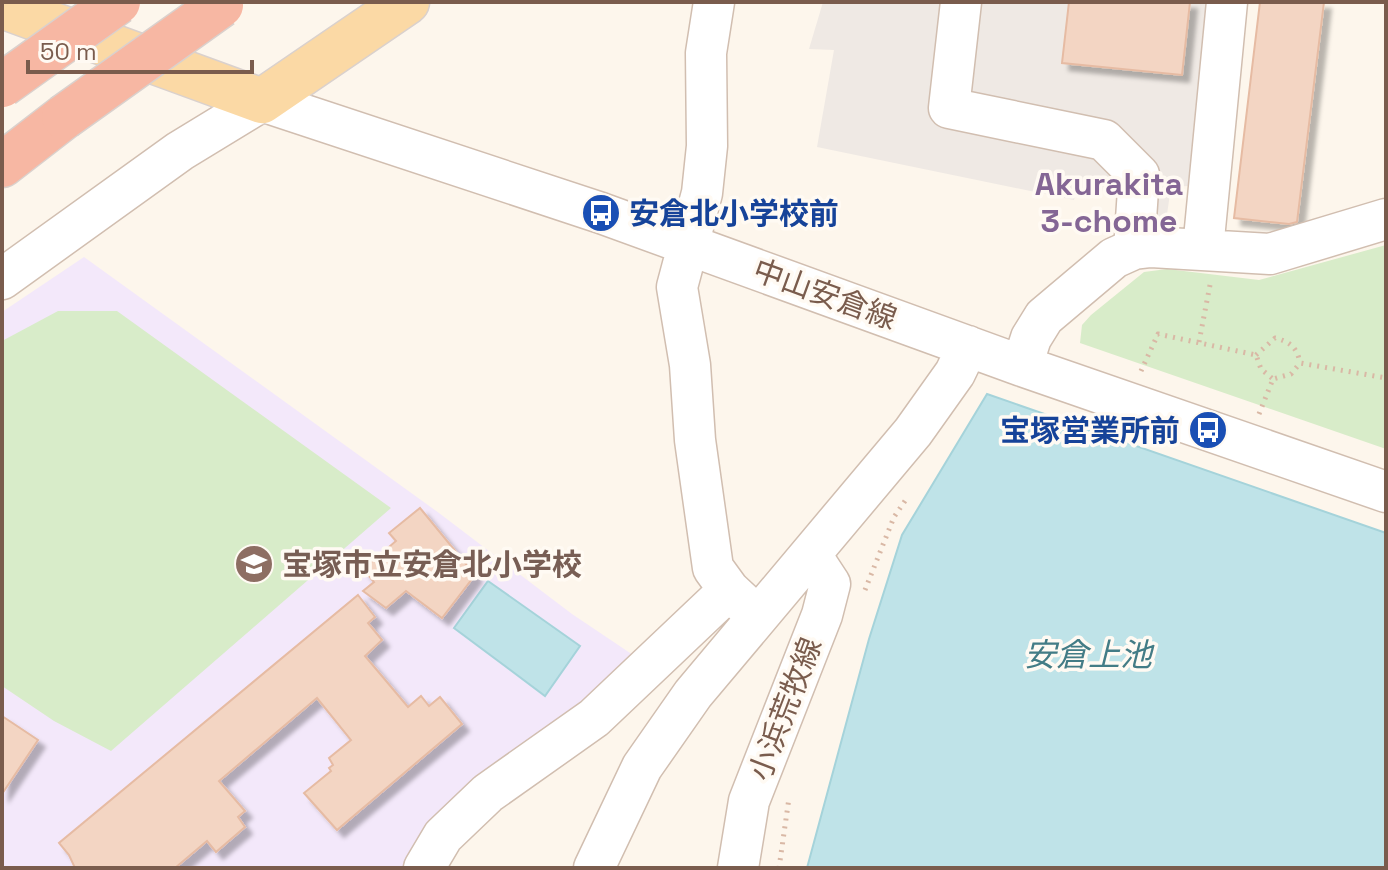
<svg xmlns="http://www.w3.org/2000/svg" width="1388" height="870" font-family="'Space Grotesk','Noto Sans JP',sans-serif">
<defs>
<filter id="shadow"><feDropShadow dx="7" dy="7" stdDeviation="2" flood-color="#0004"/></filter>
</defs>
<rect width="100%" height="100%" fill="#fdf6ec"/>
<!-- industrial -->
<path fill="#efe9e4" d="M823,2H1206L1188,186L1171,187L1165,228L1117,224L1116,192L1077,188L1074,200L817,147L834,50L809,49Z"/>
<!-- education -->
<path fill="#f3e8fa" d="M84,257L439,513L572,614L642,661L412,868H2V312Z"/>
<!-- green -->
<path fill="#d8ecc9" d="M1386,245V449L1080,343L1082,325L1091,315L1144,272L1167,269L1259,280Z
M58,311H117L391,508L111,751L54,721L2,686V341Z"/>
<!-- water -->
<path fill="#bfe3e8" stroke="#a5d3da" stroke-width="2" d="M987,394L1386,533V868H807L869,639L902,535Z
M488,581L580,646L545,696L454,628Z"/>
<!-- building -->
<path fill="#f3d5c3" stroke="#e6bba3" stroke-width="2" filter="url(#shadow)" d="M1069,2H1190L1182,75L1062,63Z
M1260,2H1324L1297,222L1289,224L1234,218Z
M420,508L475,575L442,618L406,591L386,608L363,591L374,582L363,569L396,541L389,533Z
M358,595L375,617L368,623L382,640L365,656L408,707L421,696L429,706L440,697L462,724L337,830L304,793L331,771L329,768L333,765L329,758L351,740L317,698L219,781L245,811L238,817L245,827L216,852L207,841L175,868H75L69,855L59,843Z
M2,716L38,740L2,794Z"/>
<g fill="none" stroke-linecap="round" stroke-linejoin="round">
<defs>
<path id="minor" d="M714,2L706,53L707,146L702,193L677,287L690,365L695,440L713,568L729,590L757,616
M961,2L949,108L1104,140L1139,175L1134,249
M1203,249L1227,2
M2,279L180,151L262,101L601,213L1022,366L1386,492
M1022,366L1031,338L1044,317L1114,258L1134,249L1151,247L1270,254L1386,219
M424,868L443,836L488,793L594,718L729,590
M594,868L642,767L693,694L913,432L955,373L968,346
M738,868L749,801L822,615L830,584L811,555"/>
<path id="major" d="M2,6L262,101L407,2"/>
<path id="highway" d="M2,165L64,117"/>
</defs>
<!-- minor casing -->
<use href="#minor" stroke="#d1beb0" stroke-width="43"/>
<!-- major casing -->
<use href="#major" stroke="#dad1cd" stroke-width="47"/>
<!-- highway casing -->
<use href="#highway" stroke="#dad1cd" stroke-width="47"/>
<!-- path -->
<path stroke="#d9b8a5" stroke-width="5" stroke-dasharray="2 6" stroke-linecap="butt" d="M1199,342L1210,285
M1256,355L1275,338C1290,342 1297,347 1300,363
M1141,371L1158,334L1256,355L1261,369L1273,379
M1259,414L1273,379L1291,374L1300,363L1386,378
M865,590L894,517L907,498
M779,868L789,798"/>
<!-- minor -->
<use href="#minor" stroke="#fff" stroke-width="40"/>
<!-- major -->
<use href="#major" stroke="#fbd9a5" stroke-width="44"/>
<!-- highway -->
<use href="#highway" stroke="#f7b7a3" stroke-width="44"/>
<defs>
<path id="highway-bridge" d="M2,85L118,2
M64,117L221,5"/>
</defs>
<!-- highway-bridge casing -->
<use href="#highway-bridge" stroke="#dad1cd" stroke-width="47" stroke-linecap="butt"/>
<!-- highway-bridge -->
<use href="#highway-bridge" stroke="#f7b7a3" stroke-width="44"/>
</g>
<!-- icons -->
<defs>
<symbol id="bus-disc" viewBox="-11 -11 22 22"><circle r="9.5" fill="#1a4fb4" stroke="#fffaf3"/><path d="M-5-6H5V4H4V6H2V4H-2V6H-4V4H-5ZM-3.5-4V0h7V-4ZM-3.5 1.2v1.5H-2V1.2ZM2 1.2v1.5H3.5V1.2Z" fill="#fff"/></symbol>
<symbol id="school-disc" viewBox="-11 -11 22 22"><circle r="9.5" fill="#8d6e63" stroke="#fffaf3"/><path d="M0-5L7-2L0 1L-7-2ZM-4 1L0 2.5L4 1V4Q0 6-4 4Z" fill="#fff"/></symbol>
</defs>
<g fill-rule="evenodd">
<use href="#bus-disc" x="579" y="191" width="44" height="44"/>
<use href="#bus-disc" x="1186" y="408" width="44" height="44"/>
<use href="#school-disc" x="232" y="542" width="44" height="44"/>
</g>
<g text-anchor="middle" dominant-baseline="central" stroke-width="7" stroke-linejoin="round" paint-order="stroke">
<!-- transit labels -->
<g font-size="30" font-weight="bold" fill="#164399" stroke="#fffaf3" text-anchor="start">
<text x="629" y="213">安倉北小学校前</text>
<text x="1180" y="430" text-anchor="end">宝塚営業所前</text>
</g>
<!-- street labels -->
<g font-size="30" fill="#7a5c4d" stroke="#fffaf3">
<text transform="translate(825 294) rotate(20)">中山安倉線</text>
<text transform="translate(785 709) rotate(-69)">小浜荒牧線</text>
</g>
<!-- education labels -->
<g font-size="30" font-weight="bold" fill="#785e54" stroke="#fffaf3" text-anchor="start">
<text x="282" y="564">宝塚市立安倉北小学校</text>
</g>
<!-- neighbourhood labels -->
<g font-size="32" font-weight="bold" fill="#846695" stroke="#fffaf3">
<text x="1109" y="184">Akurakita<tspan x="1109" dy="37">3-chome</tspan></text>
</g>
<!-- water labels -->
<g font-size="32" font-style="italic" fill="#437c86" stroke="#fffaf3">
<text x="1088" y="655">安倉上池</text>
</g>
</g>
<!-- border -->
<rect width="1388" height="870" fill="none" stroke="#7a5c4d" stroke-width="8"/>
<!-- scale -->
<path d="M28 60v12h224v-12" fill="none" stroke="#7a5c4d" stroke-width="4"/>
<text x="40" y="60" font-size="24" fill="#7a5c4d" stroke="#fffaf3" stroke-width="6" paint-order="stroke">50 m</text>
</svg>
